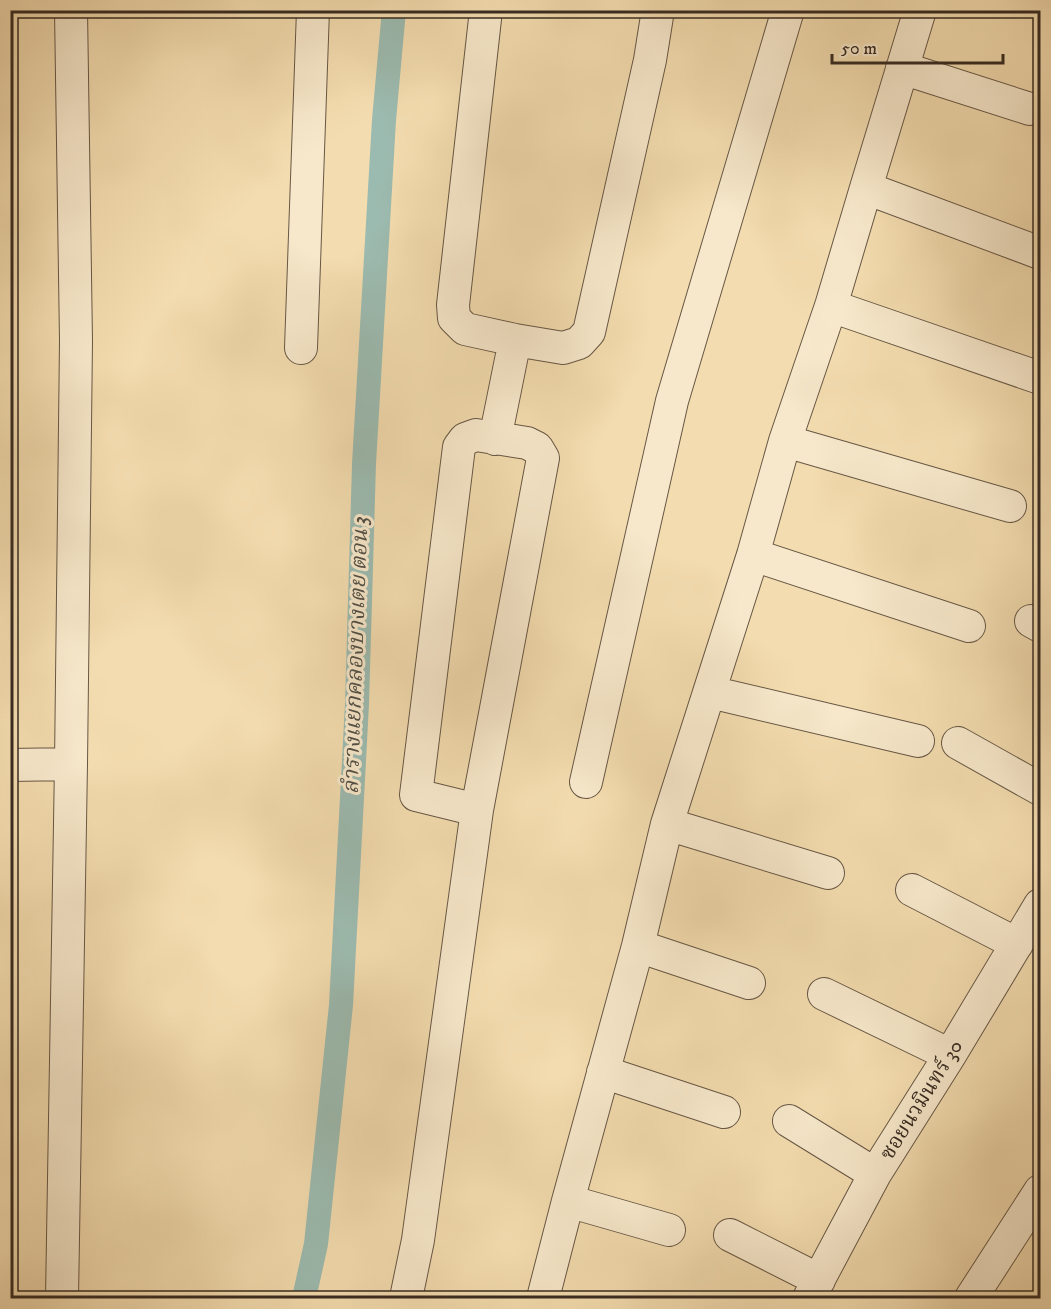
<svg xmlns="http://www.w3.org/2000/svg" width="1051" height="1309" font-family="'IM FELL DW Pica','Noto Serif Thai',serif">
<rect width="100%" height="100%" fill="#f3dcaf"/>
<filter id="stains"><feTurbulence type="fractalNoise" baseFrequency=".00333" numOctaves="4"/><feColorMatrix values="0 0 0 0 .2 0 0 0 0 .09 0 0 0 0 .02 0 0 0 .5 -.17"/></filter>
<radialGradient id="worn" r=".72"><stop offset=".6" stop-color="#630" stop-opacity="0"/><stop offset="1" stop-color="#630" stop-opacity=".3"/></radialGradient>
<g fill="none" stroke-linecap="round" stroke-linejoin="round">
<!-- canal -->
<path stroke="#9cbbb0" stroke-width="24" d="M304,1298L316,1244L341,1005L357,704L364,464L384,120L394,10"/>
<defs>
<path id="minor" d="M486,10L453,305L454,318L465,329L515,340L563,348L579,343L589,332L650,60L658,10
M902,68L1030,109
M866,188L1040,253
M831,306L1040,378
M301,348L313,10
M495,439L515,340
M785,441L1010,506
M753,555L969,626
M1031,621L1040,626
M710,692L918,741
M958,743L1040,789
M10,765L71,764
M586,782L672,401L788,10
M667,824L828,873
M912,890L1017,944
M638,946L749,983
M824,994L950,1055
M603,1072L724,1112
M789,1121L875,1174
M568,1201L669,1230
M730,1235L819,1280
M62,1298L71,764L76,341L71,10
M406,1298L418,1240L477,810L543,458L537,448L527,443L476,435L465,439L459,447L416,795L477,810
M543,1298L568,1201L638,946L667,824L753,555L785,441L831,306L866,188L920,10
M809,1298L875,1174L950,1055L1040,905
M971,1298L1040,1191"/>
</defs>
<!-- minor casing -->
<use href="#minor" stroke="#675745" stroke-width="34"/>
<!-- minor -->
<use href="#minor" stroke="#f7e8cb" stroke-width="32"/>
</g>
<g text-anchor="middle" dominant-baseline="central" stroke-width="6" stroke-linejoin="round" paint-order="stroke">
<!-- street labels -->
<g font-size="21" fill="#382b22" stroke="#f7e8cb">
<text transform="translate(922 1100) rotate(-58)">ซอยนวมินทร์ 30</text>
</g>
<!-- water labels -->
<g font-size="22" font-style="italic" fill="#514f46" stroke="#f7e8cb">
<text transform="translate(356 655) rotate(-88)">ลำรางแยกคลองบางเตย ตอน 3</text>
</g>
</g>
<!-- margin -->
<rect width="1051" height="1309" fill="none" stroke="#f3dcaf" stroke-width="36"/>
<rect x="12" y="12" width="1027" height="1285" fill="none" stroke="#382b22" stroke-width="3"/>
<rect x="18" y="18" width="1015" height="1273" fill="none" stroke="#382b22" stroke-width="1.5"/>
<!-- scale -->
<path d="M832 54v9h171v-9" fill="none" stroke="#382b22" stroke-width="3"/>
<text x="841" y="54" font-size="18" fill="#382b22" stroke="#f7e8cb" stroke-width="4.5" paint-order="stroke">50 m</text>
<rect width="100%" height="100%" filter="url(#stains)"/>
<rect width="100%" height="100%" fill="url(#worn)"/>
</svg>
